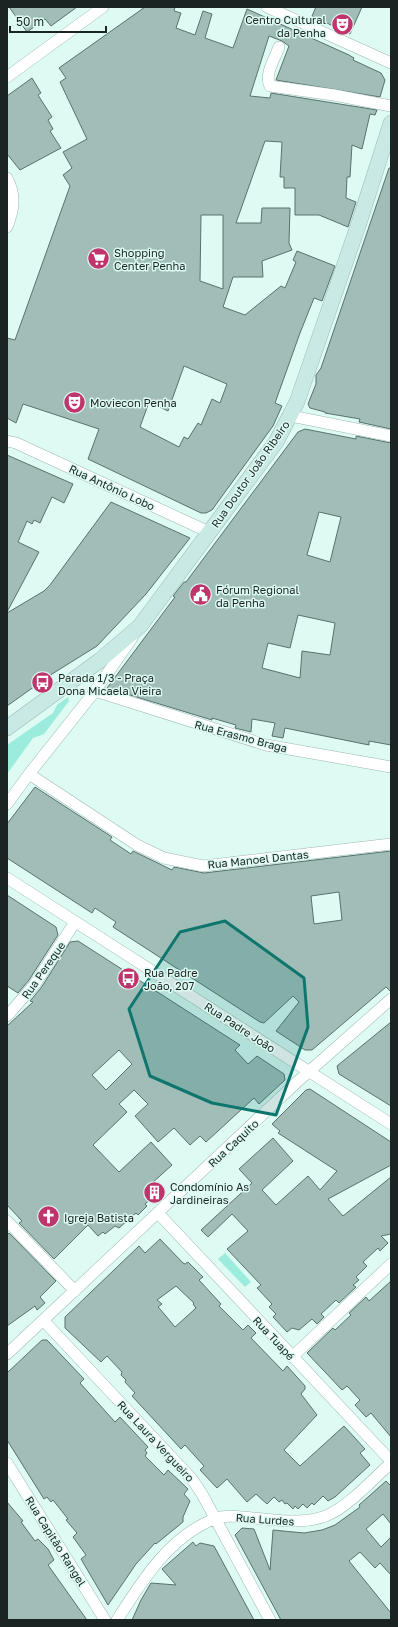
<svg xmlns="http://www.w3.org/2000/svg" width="398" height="1627" font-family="'Golos Text',sans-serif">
<rect width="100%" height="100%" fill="#ddfaf3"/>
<!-- green -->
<path fill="#9becdc" d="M68,697L69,701L44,734L33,738L7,774V745L53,713L57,705Z
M225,1253L251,1282L245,1287L218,1259Z"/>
<!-- building -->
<path fill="#a1bdb7" stroke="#58726c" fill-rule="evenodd" d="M9,7H77L51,26L45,19L27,32Z
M145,7H175L174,11L181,13L176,28L195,35L203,11L212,14L205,38L233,48L247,9L349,55L354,58L353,60L381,73L385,80L380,97L276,80L289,46L282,41L269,36L250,96L270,98L271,93L377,110L375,115L370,114L362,149L352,145L350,177H347L346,198L356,202L348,227L319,215H295V188H284V177H280L282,142L265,141L236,223H261L262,208H290L289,243L292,250L262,261L263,277H233L223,307L245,315L281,286L285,288L296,262L293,260L297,251L335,266L322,301L314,298L300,333L275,403L282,406L273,426L212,510L206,513H201L88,459L99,429L23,404L16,423L7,418V338L15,340L70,186L63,175L72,168L63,152L87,139L60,82L66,78L59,68ZM201,215H223V289L200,281ZM184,366L227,384L220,403L212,399L201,425L198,423L188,439L184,437L179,447L140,427L149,402L168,411Z
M316,7H362L350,34L312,16Z
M32,78L41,93L38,95L52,117L48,120L53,129L50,131L61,148L20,170L7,154V96Z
M389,168H391V429L359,422L360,419L325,413V412L310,408L308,404L316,384V375L321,368Z
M305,429L356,439V436L391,443V745L369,741V745L285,728L283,738L272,736L275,723L252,719L251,732L235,728L236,725L212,718V720L107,688L175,597L173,596L184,582H186L298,432ZM319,512L341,517L330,562L307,555ZM298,615L335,623L330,655L302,651L300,678L262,668L268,643L290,648Z
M7,455L73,484L64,503L52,497L40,523L34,520L32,524L27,521L18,542L39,552L7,612Z
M111,502L190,538L146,594L97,646L52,674L7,706V613L44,591L50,585Z
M35,787L112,837L110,840L131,854L133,851L172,870L174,867L204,873L391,851V992L386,987L312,1050H305L276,1031L299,1002L293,996L264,1023L260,1022L113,927L116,922L95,908L92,913L7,858V824ZM339,892L342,920L314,924L311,896Z
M7,895L56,927L58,935L29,980L18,993L7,986Z
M78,941L240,1045L235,1050L248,1064L257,1056L284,1074L285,1080L259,1104L254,1098L206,1142L200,1136L190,1145L174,1128L158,1142L135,1116L148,1104L134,1090L119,1104L127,1112L93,1145L119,1172L151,1142L172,1165L151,1184L159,1192L145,1204L147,1206L138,1215L136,1213L119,1228L115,1226L105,1234L103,1232L98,1236L88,1225L54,1259L19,1223L22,1221L7,1205V1026L33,1002L30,1001L41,988L70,942ZM119,1050L132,1064L106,1090L92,1075Z
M391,1022V1106L339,1074L337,1066Z
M310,1089L391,1142V1165L328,1199L343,1216L391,1177V1234L381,1236L388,1243L380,1251L378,1248L363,1262L367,1266L356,1277L359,1280L353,1285L356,1287L339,1303L336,1300L321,1314L324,1317L317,1324L312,1319L299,1330L292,1328L287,1332L273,1317L276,1314L269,1307L272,1304L257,1288L261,1285L227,1249L248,1231L232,1214L208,1237L201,1230L252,1183L239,1169L273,1138L293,1161L262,1190L276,1205L308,1176L320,1190L337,1171L278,1133L280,1131L272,1124L306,1090Z
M9,1233L56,1281L40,1297L45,1303L37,1310L35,1306L7,1326V1235Z
M160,1239L183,1263L185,1264L188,1262L203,1277L199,1280L221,1304L219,1306L243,1330L248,1325L256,1333L251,1338L283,1371L287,1366L305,1386V1389L301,1394L317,1415L284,1450L300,1466L344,1426L365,1449L360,1453L370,1465L335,1497L328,1501L323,1496L314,1505L312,1503L307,1508L303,1504L298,1509L295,1506L293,1509L287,1503L285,1504L282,1500L279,1502L274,1497L267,1504L256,1494L247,1502L227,1479L217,1488L200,1470L204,1466L185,1445L181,1449L132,1396L135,1393L125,1382L126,1380L121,1375L122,1372L107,1356L101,1362L65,1328V1317L139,1246L145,1253ZM176,1286L194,1303L193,1304L196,1308L175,1327L160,1309L158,1307L162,1304L157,1300Z
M391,1281V1437L371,1413L366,1417L355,1405L360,1400L347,1386L342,1390L307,1353L333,1328L335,1330L351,1315L349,1313L366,1297L369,1301Z
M42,1340H47L84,1379L80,1383L115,1422L120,1417L148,1447L145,1450L147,1453L145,1456L164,1475L168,1470L188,1489L184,1494L190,1501L183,1517V1522L156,1544L155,1543L136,1564L108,1605L81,1559L86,1555L73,1537L77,1533L66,1520L68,1519L53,1500L51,1502L47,1497L44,1499L7,1440V1373Z
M386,1481L391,1486V1524L383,1514L366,1529L381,1547L391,1537V1575L380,1563L375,1568L360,1552L349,1561L391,1613V1620H281L235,1535L242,1528L254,1529L270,1570L273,1530L304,1533L322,1530L335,1525L360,1507L359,1505Z
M7,1502L23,1521L21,1522L35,1541L38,1539L48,1549L54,1560L48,1565L87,1620H7Z
M193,1542L196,1546L200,1543L214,1546L254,1620H132L141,1600L151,1583L176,1585L162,1569Z"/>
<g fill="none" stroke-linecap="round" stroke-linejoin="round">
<defs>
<path id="minor" d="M267,7L391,63
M279,47C275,58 264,75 270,86L334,95L391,106
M7,77L103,7
M7,178C16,195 14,210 7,227
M291,416L391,436
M7,441L16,443L209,532
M95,691L266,745L391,767
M29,774L137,845L164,858L203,866L391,844
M7,804L29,774L95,691L132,638
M7,878L391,1124
M7,1016L35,984L75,922
M158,1213L391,1461
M7,1221L75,1291
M43,1320L192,1479L202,1494L270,1620
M7,1354L296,1083L391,999
M292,1357L391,1264
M7,1463L105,1620
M117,1620C142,1581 169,1537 214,1519C226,1514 241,1517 253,1518C278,1520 305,1525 328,1515C350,1505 373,1479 391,1463"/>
<path id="secondary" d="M7,728L99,661L140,626L276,442L297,402L359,223L391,123"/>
</defs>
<!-- minor casing -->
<use href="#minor" stroke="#9db9b3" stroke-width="12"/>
<!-- secondary casing -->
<use href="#secondary" stroke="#9db9b3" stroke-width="16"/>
<!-- minor -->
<use href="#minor" stroke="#fff" stroke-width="11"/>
<!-- secondary -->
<use href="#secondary" stroke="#c9e9e4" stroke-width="15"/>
</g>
<!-- marked area -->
<path fill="#0f766e" fill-opacity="0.2" stroke="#0f766e" stroke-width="3" stroke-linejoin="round" d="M225,921L304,978L308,1027L276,1115L212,1103L150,1076L129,1009L180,932Z"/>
<!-- icons -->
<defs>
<symbol id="theatre-disc" viewBox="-11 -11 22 22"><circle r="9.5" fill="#bf346c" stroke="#ddfaf3"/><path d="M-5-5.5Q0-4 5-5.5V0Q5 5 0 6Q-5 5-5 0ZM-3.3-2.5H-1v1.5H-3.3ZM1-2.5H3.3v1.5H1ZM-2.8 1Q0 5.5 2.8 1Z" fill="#fff"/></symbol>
<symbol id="supermarket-disc" viewBox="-11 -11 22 22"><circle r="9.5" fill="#bf346c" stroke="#ddfaf3"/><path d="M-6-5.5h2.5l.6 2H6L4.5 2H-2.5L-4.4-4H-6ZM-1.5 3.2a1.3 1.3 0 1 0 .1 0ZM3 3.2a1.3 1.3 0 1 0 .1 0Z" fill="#fff"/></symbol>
<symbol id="civic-disc" viewBox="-11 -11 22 22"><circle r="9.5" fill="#bf346c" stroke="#ddfaf3"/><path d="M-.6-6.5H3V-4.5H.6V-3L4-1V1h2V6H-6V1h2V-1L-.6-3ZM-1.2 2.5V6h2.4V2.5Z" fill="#fff"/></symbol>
<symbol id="bus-disc" viewBox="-11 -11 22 22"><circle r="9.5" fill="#bf346c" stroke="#ddfaf3"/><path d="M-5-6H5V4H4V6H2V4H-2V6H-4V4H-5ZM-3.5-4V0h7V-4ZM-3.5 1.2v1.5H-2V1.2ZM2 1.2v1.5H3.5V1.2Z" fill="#fff"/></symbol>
<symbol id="building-disc" viewBox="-11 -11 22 22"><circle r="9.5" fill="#bf346c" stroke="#ddfaf3"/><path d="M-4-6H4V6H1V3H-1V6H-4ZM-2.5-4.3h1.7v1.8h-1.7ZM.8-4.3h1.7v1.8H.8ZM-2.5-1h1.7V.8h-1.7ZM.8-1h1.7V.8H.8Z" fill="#fff"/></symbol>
<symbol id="church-disc" viewBox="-11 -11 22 22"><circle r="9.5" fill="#bf346c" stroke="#ddfaf3"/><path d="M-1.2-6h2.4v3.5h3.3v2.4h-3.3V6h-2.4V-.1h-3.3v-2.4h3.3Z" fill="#fff"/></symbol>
</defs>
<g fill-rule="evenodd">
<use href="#theatre-disc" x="330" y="12" width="25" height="25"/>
<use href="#supermarket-disc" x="86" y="246" width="25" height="25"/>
<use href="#theatre-disc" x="62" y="390" width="25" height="25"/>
<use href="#civic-disc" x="188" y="582" width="25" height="25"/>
<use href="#bus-disc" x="30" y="670" width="25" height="25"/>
<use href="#bus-disc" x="116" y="966" width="25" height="25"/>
<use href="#building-disc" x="142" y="1180" width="25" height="25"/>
<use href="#church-disc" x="36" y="1204" width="25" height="25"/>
</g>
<g text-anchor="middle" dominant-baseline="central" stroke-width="3" stroke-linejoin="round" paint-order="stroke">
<!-- poi labels -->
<g font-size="11" fill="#1a2422" stroke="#ddfaf3" text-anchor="start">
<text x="326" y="19" text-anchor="end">Centro Cultural<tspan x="326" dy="13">da Penha</tspan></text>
<text x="114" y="252">Shopping<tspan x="114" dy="13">Center Penha</tspan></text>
<text x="90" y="402">Moviecon Penha</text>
<text x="216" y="589">Fórum Regional<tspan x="216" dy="13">da Penha</tspan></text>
<text x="58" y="677">Parada 1/3 - Praça<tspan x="58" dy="13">Dona Micaela Vieira</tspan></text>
<text x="144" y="972">Rua Padre<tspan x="144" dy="13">João, 207</tspan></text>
<text x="170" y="1186">Condomínio As<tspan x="170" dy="13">Jardineiras</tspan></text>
<text x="64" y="1217">Igreja Batista</text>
</g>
<!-- street labels -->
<g font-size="11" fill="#1a2422" stroke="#ddfaf3">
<text transform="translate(250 474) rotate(-55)">Rua Doutor João Ribeiro</text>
<text transform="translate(112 487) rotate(25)">Rua Antônio Lobo</text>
<text transform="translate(241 736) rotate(15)">Rua Erasmo Braga</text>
<text transform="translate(258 859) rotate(-6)">Rua Manoel Dantas</text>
<text transform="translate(43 970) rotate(-55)">Rua Pereque</text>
<text transform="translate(240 1027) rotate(33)">Rua Padre João</text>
<text transform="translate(233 1143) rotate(-43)">Rua Caquito</text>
<text transform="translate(274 1338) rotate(47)">Rua Tuapé</text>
<text transform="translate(156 1441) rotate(47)">Rua Laura Vergueiro</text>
<text transform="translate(265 1519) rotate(4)">Rua Lurdes</text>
<text transform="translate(56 1541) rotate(58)">Rua Capitão Rangel</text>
</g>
</g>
<!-- border -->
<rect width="398" height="1627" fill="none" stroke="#1a2422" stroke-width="16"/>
<!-- scale -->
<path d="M10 26v6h96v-6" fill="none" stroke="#1a2422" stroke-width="2"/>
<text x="16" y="26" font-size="12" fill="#1a2422" stroke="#ddfaf3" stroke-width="3" paint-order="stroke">50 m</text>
</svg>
